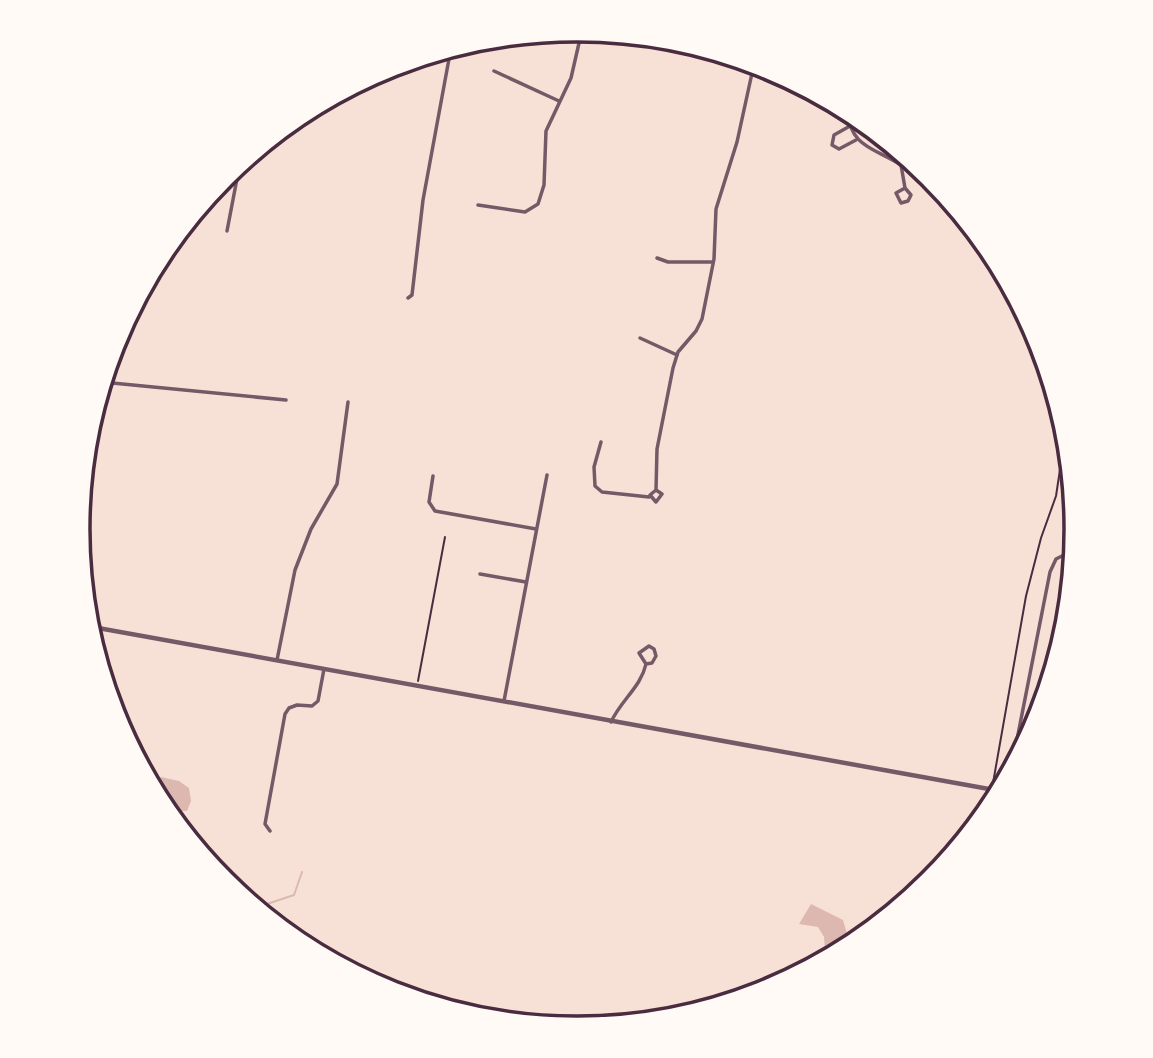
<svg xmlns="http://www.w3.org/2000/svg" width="1153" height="1058" viewBox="0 0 1153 1058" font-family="'PT Sans Narrow',sans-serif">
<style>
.water{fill:#dcb8b0}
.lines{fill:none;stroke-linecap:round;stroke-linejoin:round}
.stream{stroke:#dcb8b0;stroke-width:2}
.building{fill:#ccb4b1}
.path{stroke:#4a2c40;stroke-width:2}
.minor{stroke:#755966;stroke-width:3.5}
.tertiary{stroke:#755966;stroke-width:4.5}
.rim{fill:none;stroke:#4a2c40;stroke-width:3.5}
</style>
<rect width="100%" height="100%" fill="#f7e1d7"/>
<g class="water">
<path d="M161,777L179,781L189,788L191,801L187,811H180L174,803L169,804L166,813C157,801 148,789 161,777Z"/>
<polygon points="811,904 843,920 847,934 843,950 825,949 824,937 818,927 799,924"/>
</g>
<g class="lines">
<polyline class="stream" points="255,908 294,895 302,872"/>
</g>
<polygon class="building" points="1070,517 1075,518 1075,536 1066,535 1065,521 1069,522"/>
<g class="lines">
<g class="path">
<polyline points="418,681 445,537"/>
<polyline points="993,783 1026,596 1041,538 1056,496 1066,430"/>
<polyline points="988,811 991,795"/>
</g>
<g class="minor">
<polyline points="494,71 559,101"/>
<path d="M847,110C851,148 873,147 901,165L905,188L911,195L908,201L901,203L896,193L905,188"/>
<polyline points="850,126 834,135 832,145 839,149 856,140"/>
<polyline points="478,205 525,212 538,204 544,185 546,131 571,78 582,30"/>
<polyline points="227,231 240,163"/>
<polyline points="657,258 668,262 713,262"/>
<polyline points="408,298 412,295 423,200 451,48"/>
<polyline points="640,338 677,355"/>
<polyline points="102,382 286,400"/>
<polyline points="601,442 594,467 595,486 602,492 649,497"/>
<polyline points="1066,461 1069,462"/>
<polyline points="433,476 429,502 435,511 536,529"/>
<polyline points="656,490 662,494 656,502 650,495 656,490 657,449 673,368 678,352 696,331 702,319 714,259 716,209 737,142 754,64"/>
<polyline points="480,574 526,582"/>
<polyline points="277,660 295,570 311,529 337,484 348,402"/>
<polyline points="504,701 547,475"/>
<path d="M611,722C621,700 641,687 646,664L639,653L649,646L654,649L656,656L652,663L646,664"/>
<polyline points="1011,770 1050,572 1056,559 1074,550"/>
<polyline points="270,831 265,824 285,714 289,708 297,705 312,706 318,701 324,669"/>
</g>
<g class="tertiary">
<polyline points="624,34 725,55"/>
<polyline points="87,626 1000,791"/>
</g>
</g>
<path d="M0 0H1153V1058H0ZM90 529a487 487 0 1 1 974 0a487 487 0 1 1-974 0Z" fill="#fffaf5" fill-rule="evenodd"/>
<path class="rim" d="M90 529a487 487 0 1 1 974 0a487 487 0 1 1-974 0Z"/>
</svg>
